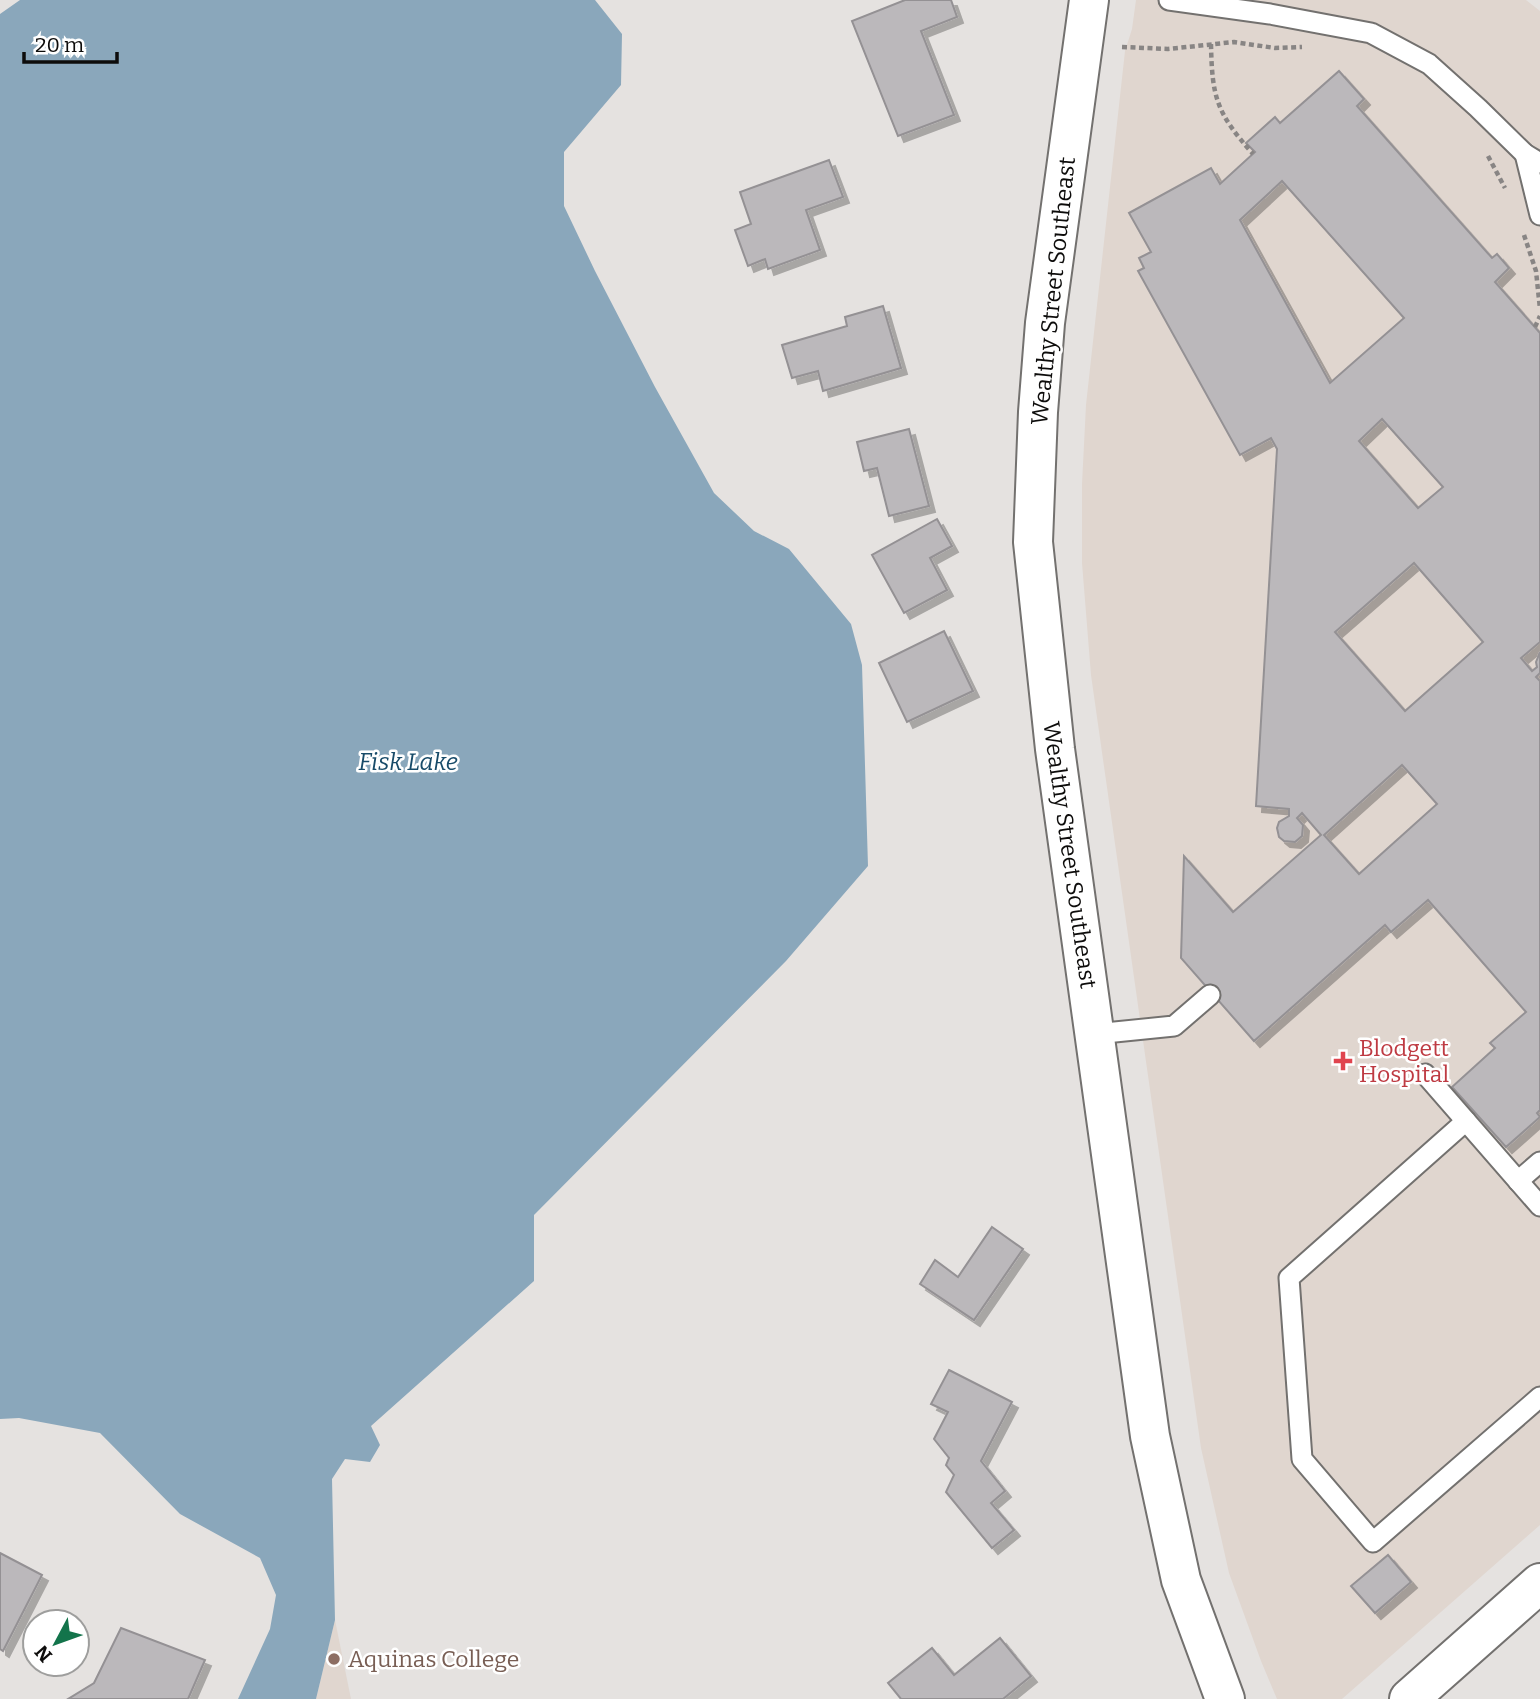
<svg xmlns="http://www.w3.org/2000/svg" width="1540" height="1699" viewBox="0 0 1540 1699" font-family="Bitter,serif">
<style>
.built{fill:#e0d6cf}
.water{fill:#8aa7bb}
.building{fill:#bbb8bb;stroke:#949194;stroke-width:2;fill-rule:evenodd;filter:url(#shadow)}
.lines{fill:none;stroke-linecap:round;stroke-linejoin:round}
.lane-casing{stroke:#73716f;stroke-width:23}
.secondary-casing{stroke:#73716f;stroke-width:42}
.path{stroke:#888584;stroke-width:4.5;stroke-dasharray:5 3.5;stroke-linecap:butt}
.lane{stroke:#fff;stroke-width:19}
.secondary{stroke:#fff;stroke-width:38}
.health-dot{fill:#e0444e;stroke:#fff;stroke-width:2.5}
.education-dot{fill:#8d6e63;stroke:#fff;stroke-width:2.5}
.labels{text-anchor:middle;stroke-width:5;stroke-linejoin:round;paint-order:stroke}
.street-label{font-size:23px;fill:#0d0c0b;stroke:#fff}
.health-label{font-size:23px;fill:#be3a42;stroke:#fff;text-anchor:start}
.education-label{font-size:23px;fill:#785e54;stroke:#fff;text-anchor:start}
.water-label{font-size:24px;font-style:italic;fill:#184b69;stroke:#fff}
</style>
<defs>
<filter id="shadow"><feDropShadow dx="6" dy="6" stdDeviation="0" flood-color="#0004"/></filter>
</defs>
<rect width="100%" height="100%" fill="#e5e2e0"/>
<g class="built">
<polygon points="1136,0 1526,0 1540,11 1540,1525 1342,1699 1277,1699 1261,1661 1229,1573 1201,1448 1091,675 1082,563 1082,484 1086,405 1125,51 1132,29"/>
<polygon points="335,1620 351,1699 316,1699"/>
</g>
<polygon class="water" points="20,0 595,0 622,34 621,85 564,152 564,206 595,271 655,387 714,493 754,531 789,549 851,624 862,665 868,866 786,961 534,1215 534,1281 371,1426 380,1445 370,1462 345,1459 332,1479 335,1620 316,1699 238,1699 270,1629 276,1595 260,1558 180,1514 100,1433 19,1418 0,1419 0,14"/>
<g class="building">
<polygon points="905,0 951,0 957,17 921,31 954,115 898,136 852,21"/>
<path d="M1339,71L1364,99L1357,106L1492,258L1497,254L1509,268L1495,282L1540,333V642L1521,658L1532,671L1537,667L1536,662L1540,652V673L1536,677L1540,681V1110L1537,1113L1540,1117L1506,1147L1452,1087L1495,1048L1490,1043L1526,1012L1428,900L1391,932L1385,925L1254,1041L1181,958L1184,856L1233,912L1321,835L1302,813L1297,818L1303,825L1302,836L1295,842L1284,841L1279,837L1277,828L1279,822L1289,816V809L1256,806L1277,449L1271,438L1240,455L1138,271L1144,268L1139,258L1151,252L1129,213L1211,168L1220,184L1255,152L1246,143L1275,117L1280,123ZM1282,181L1404,318L1330,383L1240,220ZM1382,419L1443,487L1418,508L1359,441ZM1414,563L1483,642L1405,711L1335,632ZM1402,765L1437,804L1359,874L1324,835Z"/>
<polygon points="829,160 843,197 806,210 820,250 768,269 765,259 748,266 735,230 751,224 740,192"/>
<polygon points="883,306 901,368 823,391 818,371 792,378 782,345 847,326 845,317"/>
<polygon points="909,429 929,506 889,516 877,468 864,471 857,442"/>
<polygon points="937,519 952,546 930,558 947,590 904,613 872,555"/>
<polygon points="944,631 973,691 907,722 879,663"/>
<polygon points="992,1227 1023,1249 974,1320 920,1284 935,1260 958,1277"/>
<polygon points="949,1370 1012,1402 981,1461 1005,1491 991,1503 1014,1530 992,1548 946,1492 954,1475 946,1465 949,1458 934,1439 948,1412 931,1404"/>
<polygon points="0,1553 42,1575 3,1651 0,1649"/>
<polygon points="1388,1555 1411,1582 1375,1613 1351,1586"/>
<polygon points="121,1628 205,1660 188,1699 68,1699 94,1683"/>
<polygon points="1000,1638 1031,1676 1003,1699 901,1699 888,1683 932,1648 954,1675"/>
</g>
<g class="lines">
<defs>
<g id="lane">
<polyline points="1169,0 1270,14 1371,33 1429,64 1478,108 1525,154 1540,163"/>
<polyline points="1525,154 1540,215"/>
<polyline points="1095,1034 1174,1026 1210,995"/>
<polyline points="1425,1074 1540,1206"/>
<polyline points="1466,1121 1289,1278 1302,1459 1373,1542 1540,1397"/>
<polyline points="1518,1181 1540,1162"/>
</g>
<g id="secondary">
<polyline points="1089,0 1045,323 1038,412 1033,542 1055,749 1150,1436 1181,1580 1225,1699"/>
<polyline points="1409,1699 1540,1583"/>
</g>
</defs>
<use href="#lane" class="lane-casing"/>
<use href="#secondary" class="secondary-casing"/>
<g class="path">
<path d="M1211,44C1212,99 1217,113 1253,154"/>
<polyline points="1122,47 1168,49 1234,42 1275,48 1302,47"/>
<polyline points="1488,156 1505,188"/>
<polyline points="1524,235 1536,271 1540,309"/>
<polyline points="1535,327 1540,316"/>
</g>
<use href="#lane" class="lane"/>
<use href="#secondary" class="secondary"/>
</g>
<path class="health-dot" d="M1339.5 1050.5h7v7h7v7h-7v7h-7v-7h-7v-7h7z"/>
<circle class="education-dot" cx="334" cy="1659" r="7"/>
<g class="labels">
<g class="street-label">
<text transform="translate(1053 291) rotate(-84)" y="8">Wealthy Street Southeast</text>
<text transform="translate(1070 855) rotate(82)" y="8">Wealthy Street Southeast</text>
</g>
<g class="health-label">
<text x="1359" y="1056">Blodgett<tspan x="1359" dy="26">Hospital</tspan></text>
</g>
<g class="education-label">
<text x="348" y="1667">Aquinas College</text>
</g>
<g class="water-label">
<text x="408" y="770">Fisk Lake</text>
</g>
</g>
<g transform="translate(56 1643) rotate(229)"><circle r="33" fill="#ffffff" stroke="#9e9e9d" stroke-width="2"/>
<path d="M0-5L12 26L0 18L-12 26Z" fill="#13744b"/>
<text y="-10" font-size="19" font-weight="bold" text-anchor="middle" fill="#0d0c0b">N</text>
</g>
<path d="M24 52v10h93v-10" fill="none" stroke="#0d0c0b" stroke-width="3.5"/>
<text x="35" y="52" font-size="21" fill="#0d0c0b" stroke="#ffffff" stroke-width="5" paint-order="stroke">20 m</text>
</svg>
